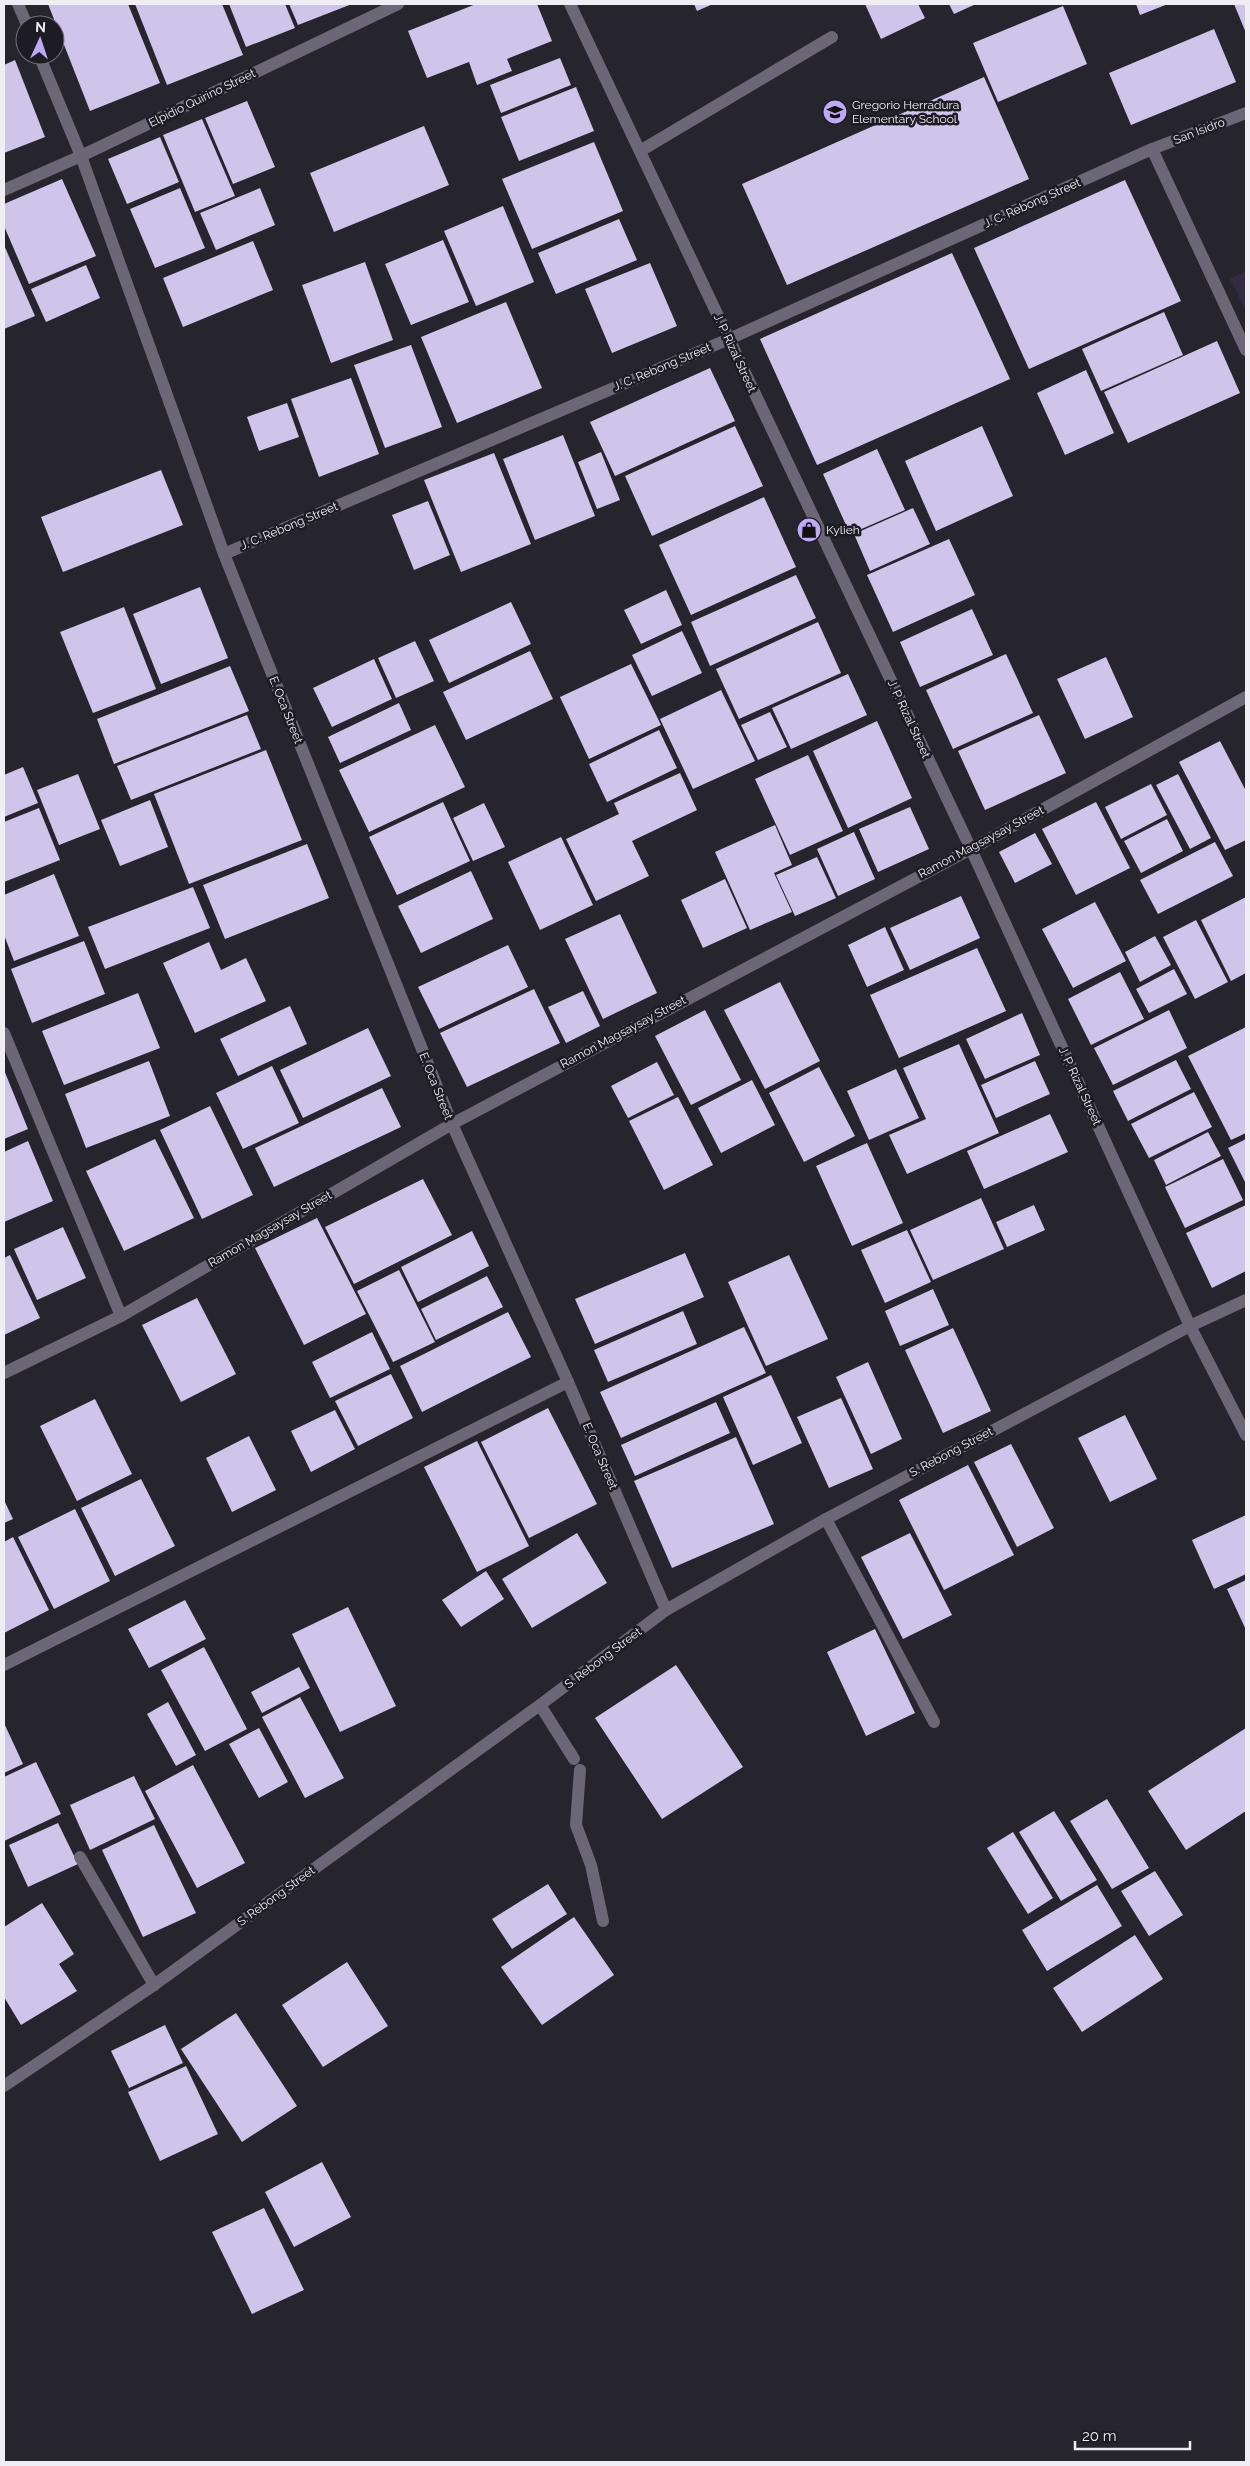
<svg xmlns="http://www.w3.org/2000/svg" width="1250" height="2466" viewBox="0 0 1250 2466" font-family="Raleway,sans-serif">
<style>
.green{fill:#322c42}
.building{fill:#cfc5eb}
.lines{fill:none;stroke-linecap:round;stroke-linejoin:round}
.service{stroke:#6b6776;stroke-width:12}
.minor{stroke:#6b6776;stroke-width:12}
.tertiary{stroke:#6b6776;stroke-width:12}
.labels{text-anchor:middle;stroke-width:5;stroke-linejoin:round;paint-order:stroke}
.street-label{font-size:12px;fill:#efeef4;stroke:#1d1b23}
.poi-label{font-size:12px;fill:#efeef4;stroke:#1d1b23;text-anchor:start}
</style>
<rect width="100%" height="100%" fill="#26242d"/>
<polygon class="green" points="1246,271 1246,311 1230,279"/>
<g class="building">
<polygon points="48,4 128,4 160,83 90,111"/>
<polygon points="135,4 222,4 243,55 167,85"/>
<polygon points="229,4 285,4 295,28 246,47"/>
<polygon points="289,4 352,4 298,25"/>
<polygon points="476,4 537,4 552,41 507,59 512,71 477,85 469,62 427,78 408,31"/>
<polygon points="694,4 713,4 697,11"/>
<polygon points="865,4 918,4 925,18 881,39"/>
<polygon points="949,4 976,4 954,14"/>
<polygon points="1136,4 1168,4 1140,15"/>
<polygon points="1234,4 1246,4 1246,33"/>
<polygon points="1063,6 1087,64 998,102 973,43"/>
<polygon points="1214,29 1236,82 1131,125 1109,73"/>
<polygon points="560,58 571,85 501,113 490,85"/>
<polygon points="15,60 45,137 4,153 4,65"/>
<polygon points="984,77 1029,179 787,285 742,184"/>
<polygon points="576,87 594,131 519,161 501,117"/>
<polygon points="247,101 275,167 233,184 205,118"/>
<polygon points="202,119 235,196 195,212 163,135"/>
<polygon points="424,126 449,185 334,232 310,173"/>
<polygon points="160,137 179,182 127,204 108,159"/>
<polygon points="594,142 623,211 532,249 502,179"/>
<polygon points="62,179 96,256 29,284 4,226 4,204"/>
<polygon points="1125,180 1181,301 1029,369 974,248"/>
<polygon points="180,188 205,248 155,268 130,209"/>
<polygon points="260,188 275,225 216,250 200,213"/>
<polygon points="503,206 534,282 476,306 444,231"/>
<polygon points="619,219 637,260 556,294 538,253"/>
<polygon points="443,240 469,302 411,325 385,264"/>
<polygon points="253,241 273,290 183,327 163,278"/>
<polygon points="4,245 35,316 4,329"/>
<polygon points="952,253 1010,379 817,465 760,339"/>
<polygon points="365,262 393,340 331,363 302,285"/>
<polygon points="650,263 677,326 612,353 585,289"/>
<polygon points="86,265 100,298 46,322 31,289"/>
<polygon points="506,302 542,388 457,423 421,337"/>
<polygon points="1164,312 1183,355 1101,391 1082,349"/>
<polygon points="1217,341 1240,393 1128,443 1104,392"/>
<polygon points="411,345 442,427 385,448 354,365"/>
<polygon points="710,368 735,421 615,476 590,422"/>
<polygon points="1086,370 1114,433 1065,455 1037,393"/>
<polygon points="351,378 379,454 319,477 291,399"/>
<polygon points="287,403 299,437 259,451 247,417"/>
<polygon points="735,426 763,486 652,536 625,476"/>
<polygon points="982,426 1013,496 936,531 905,461"/>
<polygon points="563,435 595,516 535,540 503,459"/>
<polygon points="877,449 905,510 850,534 823,474"/>
<polygon points="601,452 620,500 597,509 578,462"/>
<polygon points="494,453 531,544 461,572 424,480"/>
<polygon points="161,470 183,525 63,572 41,517"/>
<polygon points="764,497 796,567 691,615 659,545"/>
<polygon points="428,501 450,555 414,570 392,515"/>
<polygon points="913,508 930,544 870,571 854,534"/>
<polygon points="949,539 975,595 893,632 867,575"/>
<polygon points="796,575 816,618 710,666 691,622"/>
<polygon points="200,587 228,658 161,684 133,614"/>
<polygon points="666,590 682,625 641,644 624,610"/>
<polygon points="511,602 531,644 449,683 429,640"/>
<polygon points="124,607 156,689 93,713 60,632"/>
<polygon points="972,609 993,655 920,687 900,642"/>
<polygon points="818,622 841,673 739,719 716,669"/>
<polygon points="682,631 702,673 652,696 632,655"/>
<polygon points="415,641 434,681 396,698 378,658"/>
<polygon points="530,651 553,699 466,740 443,692"/>
<polygon points="1006,654 1033,713 953,749 926,690"/>
<polygon points="1106,657 1133,717 1085,739 1057,679"/>
<polygon points="374,659 392,699 332,727 313,688"/>
<polygon points="631,664 661,725 589,759 560,697"/>
<polygon points="230,666 249,711 114,764 97,719"/>
<polygon points="848,674 867,715 791,749 772,708"/>
<polygon points="721,690 755,761 693,789 660,719"/>
<polygon points="399,703 411,730 340,763 328,737"/>
<polygon points="770,712 787,747 758,760 741,725"/>
<polygon points="247,715 261,749 131,800 117,766"/>
<polygon points="1039,715 1066,773 985,810 958,751"/>
<polygon points="877,721 912,798 848,828 813,751"/>
<polygon points="435,725 465,787 369,832 339,770"/>
<polygon points="659,730 677,768 607,802 589,764"/>
<polygon points="1220,741 1246,791 1246,840 1225,850 1179,762"/>
<polygon points="266,750 302,840 189,884 154,794"/>
<polygon points="808,755 843,831 790,855 755,779"/>
<polygon points="23,767 38,803 4,817 4,775"/>
<polygon points="680,773 697,810 632,841 649,876 596,901 566,839 619,814 614,803"/>
<polygon points="78,774 100,829 59,845 37,790"/>
<polygon points="1178,774 1211,838 1190,849 1156,785"/>
<polygon points="1151,784 1167,815 1121,839 1105,807"/>
<polygon points="150,800 168,847 120,866 101,820"/>
<polygon points="443,802 470,861 397,895 369,837"/>
<polygon points="1096,802 1130,868 1076,895 1042,829"/>
<polygon points="484,803 505,847 473,861 453,818"/>
<polygon points="910,807 929,849 878,872 859,829"/>
<polygon points="39,808 60,860 4,882 4,822"/>
<polygon points="1167,819 1183,851 1141,873 1124,841"/>
<polygon points="775,825 792,865 774,873 792,912 750,930 715,852"/>
<polygon points="854,832 875,879 838,896 817,849"/>
<polygon points="1035,833 1052,864 1015,883 999,852"/>
<polygon points="561,837 593,905 540,930 508,862"/>
<polygon points="1215,842 1233,876 1158,914 1140,880"/>
<polygon points="307,844 329,898 225,939 203,885"/>
<polygon points="817,857 836,898 795,916 776,875"/>
<polygon points="471,871 493,919 421,953 398,906"/>
<polygon points="54,874 79,936 14,961 4,935 4,895"/>
<polygon points="725,879 747,928 703,948 681,900"/>
<polygon points="193,887 210,928 105,969 88,927"/>
<polygon points="961,896 980,938 910,970 890,928"/>
<polygon points="1246,897 1246,973 1231,981 1201,920"/>
<polygon points="1095,902 1126,961 1073,988 1042,929"/>
<polygon points="620,914 657,993 603,1019 565,939"/>
<polygon points="1196,920 1228,982 1195,999 1163,937"/>
<polygon points="885,927 904,970 867,987 848,945"/>
<polygon points="1155,936 1171,965 1140,982 1125,952"/>
<polygon points="84,941 105,994 32,1023 11,969"/>
<polygon points="209,942 221,970 246,958 266,1001 195,1033 163,963"/>
<polygon points="508,945 528,987 439,1029 418,987"/>
<polygon points="977,948 1006,1011 899,1058 870,995"/>
<polygon points="1174,969 1187,994 1149,1013 1136,989"/>
<polygon points="1120,972 1144,1019 1091,1045 1068,999"/>
<polygon points="780,982 820,1061 765,1089 724,1010"/>
<polygon points="534,989 560,1043 467,1087 440,1033"/>
<polygon points="583,991 600,1026 566,1043 548,1007"/>
<polygon points="138,993 160,1048 64,1085 42,1031"/>
<polygon points="290,1006 307,1044 238,1076 220,1039"/>
<polygon points="705,1010 741,1080 691,1105 655,1036"/>
<polygon points="1169,1010 1187,1048 1113,1085 1094,1048"/>
<polygon points="1022,1013 1040,1055 985,1079 966,1039"/>
<polygon points="1246,1027 1246,1133 1231,1140 1188,1056"/>
<polygon points="368,1028 391,1076 303,1118 280,1070"/>
<polygon points="959,1044 999,1133 907,1174 889,1135 926,1119 903,1068"/>
<polygon points="1176,1060 1191,1089 1128,1121 1113,1091"/>
<polygon points="149,1061 170,1116 86,1148 65,1094"/>
<polygon points="1035,1061 1050,1094 996,1118 981,1085"/>
<polygon points="657,1062 674,1095 628,1118 611,1086"/>
<polygon points="272,1066 299,1123 243,1149 216,1093"/>
<polygon points="819,1067 855,1136 804,1162 769,1093"/>
<polygon points="896,1069 919,1118 869,1140 847,1091"/>
<polygon points="4,1070 28,1129 4,1139"/>
<polygon points="752,1080 775,1125 721,1153 698,1108"/>
<polygon points="382,1088 401,1127 274,1187 255,1148"/>
<polygon points="1194,1092 1212,1127 1149,1158 1131,1124"/>
<polygon points="678,1097 713,1165 664,1190 629,1121"/>
<polygon points="210,1106 253,1195 202,1219 160,1130"/>
<polygon points="1050,1114 1068,1152 984,1189 967,1151"/>
<polygon points="1208,1132 1221,1156 1166,1185 1154,1160"/>
<polygon points="155,1139 194,1218 124,1251 86,1171"/>
<polygon points="1246,1139 1246,1184 1228,1148"/>
<polygon points="28,1141 53,1201 4,1222 4,1152"/>
<polygon points="867,1143 903,1223 852,1246 816,1166"/>
<polygon points="1223,1159 1243,1200 1185,1228 1165,1187"/>
<polygon points="423,1179 452,1235 354,1284 325,1227"/>
<polygon points="981,1198 1004,1249 933,1280 910,1230"/>
<polygon points="1034,1205 1045,1230 1007,1247 996,1222"/>
<polygon points="1246,1205 1246,1271 1212,1288 1186,1233"/>
<polygon points="317,1218 366,1314 304,1345 255,1248"/>
<polygon points="63,1227 86,1278 37,1300 14,1249"/>
<polygon points="907,1230 931,1282 885,1303 861,1250"/>
<polygon points="472,1231 489,1266 418,1302 401,1267"/>
<polygon points="685,1253 704,1297 595,1344 575,1299"/>
<polygon points="10,1255 40,1318 4,1335 4,1258"/>
<polygon points="789,1255 828,1339 766,1366 728,1282"/>
<polygon points="399,1270 435,1342 393,1362 357,1291"/>
<polygon points="487,1276 503,1307 436,1340 421,1309"/>
<polygon points="933,1289 949,1325 900,1346 885,1311"/>
<polygon points="197,1298 236,1374 181,1402 142,1325"/>
<polygon points="683,1311 697,1344 608,1382 594,1350"/>
<polygon points="508,1312 531,1357 422,1412 400,1366"/>
<polygon points="744,1327 766,1373 621,1438 600,1392"/>
<polygon points="953,1328 991,1411 943,1433 905,1350"/>
<polygon points="372,1332 390,1369 330,1398 312,1362"/>
<polygon points="868,1362 902,1439 871,1454 836,1377"/>
<polygon points="391,1374 413,1418 358,1446 335,1401"/>
<polygon points="771,1375 802,1443 753,1465 723,1397"/>
<polygon points="841,1398 873,1469 829,1488 797,1417"/>
<polygon points="95,1399 132,1474 77,1501 40,1426"/>
<polygon points="716,1402 730,1433 635,1476 621,1445"/>
<polygon points="548,1408 597,1504 529,1538 481,1442"/>
<polygon points="335,1410 355,1449 311,1472 291,1431"/>
<polygon points="1125,1415 1157,1479 1110,1502 1078,1438"/>
<polygon points="249,1436 276,1490 232,1512 206,1458"/>
<polygon points="736,1437 774,1524 672,1568 634,1481"/>
<polygon points="477,1441 529,1546 477,1572 424,1467"/>
<polygon points="1011,1444 1054,1528 1017,1547 974,1462"/>
<polygon points="968,1465 1014,1555 944,1590 899,1500"/>
<polygon points="141,1479 175,1546 115,1576 81,1508"/>
<polygon points="4,1500 13,1519 4,1523"/>
<polygon points="75,1509 110,1581 54,1609 18,1537"/>
<polygon points="1246,1515 1246,1574 1214,1589 1192,1540"/>
<polygon points="577,1533 607,1583 532,1628 502,1579"/>
<polygon points="910,1533 952,1615 903,1639 861,1557"/>
<polygon points="13,1537 49,1610 4,1633 4,1542"/>
<polygon points="486,1571 504,1599 461,1627 442,1600"/>
<polygon points="1246,1580 1246,1630 1227,1589"/>
<polygon points="185,1600 206,1639 149,1668 128,1629"/>
<polygon points="348,1607 396,1706 340,1732 292,1634"/>
<polygon points="875,1629 915,1713 866,1736 827,1652"/>
<polygon points="204,1647 247,1729 205,1751 161,1670"/>
<polygon points="676,1665 743,1767 662,1819 595,1718"/>
<polygon points="299,1667 310,1688 262,1713 251,1692"/>
<polygon points="300,1697 344,1778 305,1798 262,1717"/>
<polygon points="168,1702 196,1755 176,1766 147,1714"/>
<polygon points="4,1723 23,1764 4,1773"/>
<polygon points="259,1728 288,1782 259,1798 229,1744"/>
<polygon points="1246,1728 1246,1811 1186,1850 1148,1791"/>
<polygon points="36,1762 61,1814 4,1841 4,1777"/>
<polygon points="193,1765 245,1863 197,1888 145,1791"/>
<polygon points="134,1776 155,1819 90,1850 70,1805"/>
<polygon points="1107,1799 1149,1868 1112,1889 1070,1821"/>
<polygon points="1054,1811 1097,1880 1061,1901 1019,1832"/>
<polygon points="58,1823 78,1864 28,1887 9,1845"/>
<polygon points="154,1825 196,1913 143,1937 102,1850"/>
<polygon points="1013,1832 1053,1898 1028,1914 987,1848"/>
<polygon points="1155,1871 1183,1915 1149,1936 1121,1891"/>
<polygon points="548,1884 567,1914 512,1949 492,1919"/>
<polygon points="1097,1885 1122,1926 1047,1971 1022,1930"/>
<polygon points="42,1903 74,1954 59,1964 77,1991 21,2025 4,1997 4,1927"/>
<polygon points="574,1917 614,1975 542,2025 501,1967"/>
<polygon points="1135,1935 1163,1979 1082,2032 1053,1988"/>
<polygon points="347,1962 388,2026 323,2067 282,2005"/>
<polygon points="236,2013 297,2106 242,2142 181,2049"/>
<polygon points="165,2025 183,2063 129,2088 111,2051"/>
<polygon points="186,2066 218,2134 160,2161 128,2092"/>
<polygon points="322,2162 351,2217 294,2247 265,2192"/>
<polygon points="264,2208 304,2290 252,2314 212,2232"/>
</g>
<g class="lines">
<g class="service">
<polyline points="640,151 832,37"/>
<polyline points="826,1519 934,1722"/>
<polyline points="540,1705 574,1759"/>
<polyline points="580,1770 576,1825 591,1865 603,1921"/>
<polyline points="80,1857 154,1985"/>
</g>
<g class="minor">
<polyline points="18,4 27,25"/>
<polyline points="39,55 81,156 224,554 452,1124 568,1382 666,1610"/>
<polyline points="1152,149 1246,350"/>
<polyline points="4,190 81,156 398,4"/>
<polyline points="224,554 729,339 1152,149 1246,113"/>
<polyline points="4,1033 121,1316"/>
<polyline points="4,1373 121,1316 452,1124 971,849 1246,697"/>
<polyline points="4,1665 568,1382"/>
<polyline points="4,2086 154,1985 540,1705 666,1610 826,1519 1190,1326 1246,1300"/>
</g>
<polyline class="tertiary" points="570,4 971,849 1190,1326 1246,1435"/>
</g>
<defs>
<symbol id="school-disc" viewBox="-11 -11 22 22"><circle r="9.5" fill="#bea9f4" stroke="#1d1b23"/><path d="M0-5L7-2L0 1L-7-2ZM-4 1L0 2.5L4 1V4Q0 6-4 4Z" fill="#111"/></symbol>
<symbol id="shop-disc" viewBox="-11 -11 22 22"><circle r="9.5" fill="#bea9f4" stroke="#1d1b23"/><path d="M-5-2.5h2.3a2.7 3.5 0 0 1 5.4 0H5L5.5 6h-11ZM-1.5-2.5h3a1.5 2.3 0 0 0-3 0Z" fill="#111"/></symbol>
</defs>
<g fill-rule="evenodd">
<use href="#school-disc" x="821" y="98" width="28" height="28"/>
<use href="#shop-disc" x="795" y="516" width="28" height="28"/>
</g>
<g class="labels">
<g class="street-label">
<text transform="translate(202 98) rotate(-26)" y="4">Elpidio Quirino Street</text>
<text transform="translate(1199 131) rotate(-21)" y="4">San Isidro</text>
<text transform="translate(1032 203) rotate(-24)" y="4">J. C. Rebong Street</text>
<text transform="translate(735 353) rotate(65)" y="4">J. P. Rizal Street</text>
<text transform="translate(662 367) rotate(-23)" y="4">J. C. Rebong Street</text>
<text transform="translate(289 526) rotate(-23)" y="4">J. C. Rebong Street</text>
<text transform="translate(286 710) rotate(68)" y="4">E. Oca Street</text>
<text transform="translate(909 719) rotate(65)" y="4">J. P. Rizal Street</text>
<text transform="translate(981 842) rotate(-28)" y="4">Ramon Magsaysay Street</text>
<text transform="translate(623 1032) rotate(-28)" y="4">Ramon Magsaysay Street</text>
<text transform="translate(436 1086) rotate(68)" y="4">E. Oca Street</text>
<text transform="translate(1080 1086) rotate(65)" y="4">J. P. Rizal Street</text>
<text transform="translate(270 1229) rotate(-30)" y="4">Ramon Magsaysay Street</text>
<text transform="translate(951 1452) rotate(-28)" y="4">S. Rebong Street</text>
<text transform="translate(600 1456) rotate(67)" y="4">E. Oca Street</text>
<text transform="translate(603 1658) rotate(-37)" y="4">S. Rebong Street</text>
<text transform="translate(276 1896) rotate(-36)" y="4">S. Rebong Street</text>
</g>
<g class="poi-label">
<text x="852" y="109">Gregorio Herradura<tspan x="852" dy="14">Elementary School</tspan></text>
<text x="826" y="534">Kylieh</text>
</g>
</g>
<rect width="1250" height="2466" fill="none" stroke="#efeef4" stroke-width="10"/>
<g transform="translate(40 40) rotate(3)"><circle r="24" fill="#1d1b23" stroke="#716f77"/>
<path d="M0-4L9 19L0 12L-9 19Z" fill="#bea9f4"/>
<text y="-8" font-size="14" font-weight="bold" text-anchor="middle" fill="#efeef4">N</text>
</g>
<path d="M1075 2441v8h115v-8" fill="none" stroke="#efeef4" stroke-width="2.5"/>
<text x="1082" y="2441" font-size="15" fill="#efeef4" stroke="#1d1b23" stroke-width="4" paint-order="stroke">20 m</text>
</svg>
